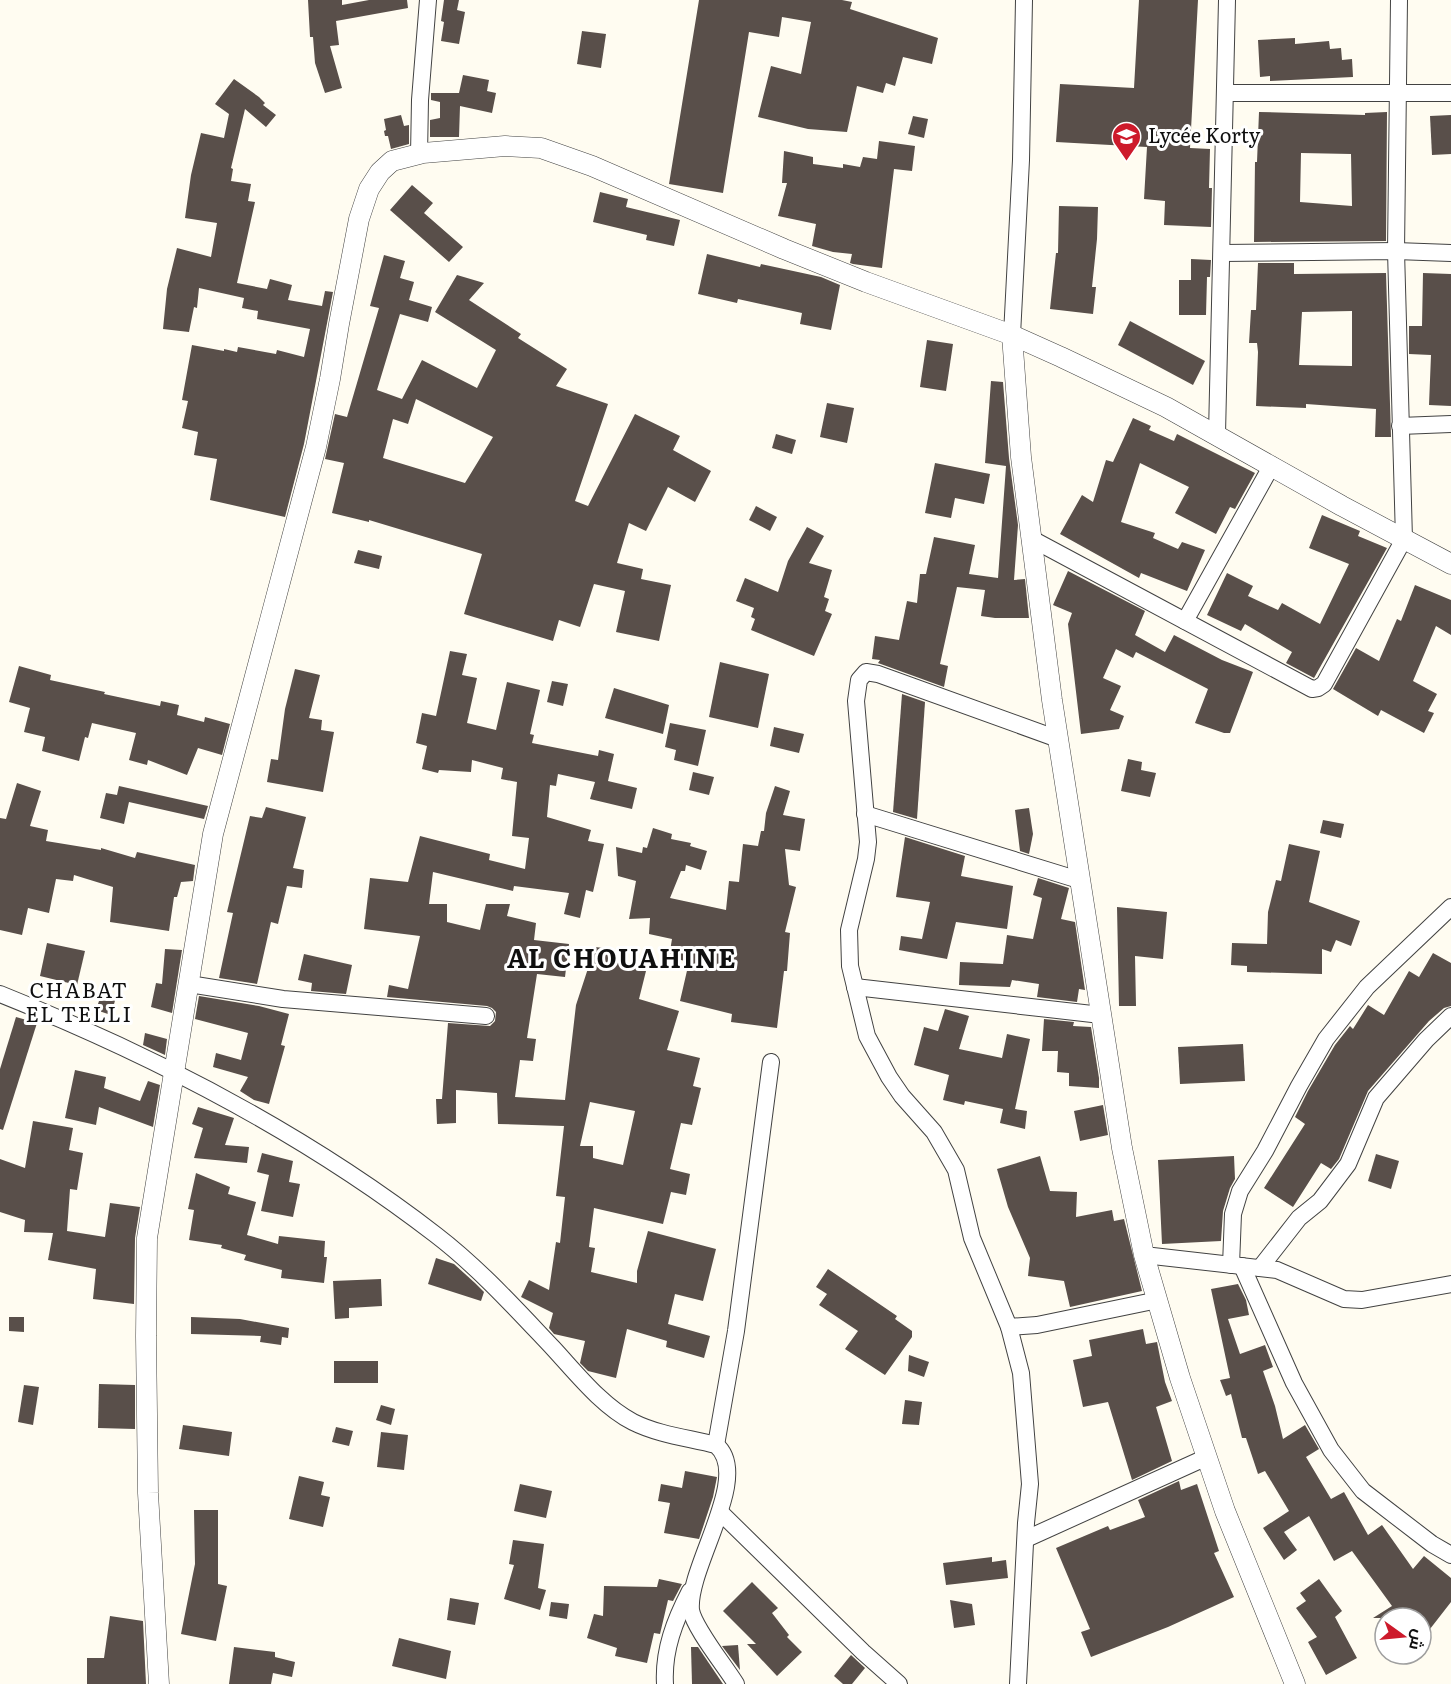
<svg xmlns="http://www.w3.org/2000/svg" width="1451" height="1684" viewBox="0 0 1451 1684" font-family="Literata,Cairo,serif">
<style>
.building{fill:#594f4a;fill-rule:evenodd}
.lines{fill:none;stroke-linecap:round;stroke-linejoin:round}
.minor-casing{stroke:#424242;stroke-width:18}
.tertiary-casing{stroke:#424242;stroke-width:21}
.minor{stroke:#fff;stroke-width:16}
.tertiary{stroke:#fff;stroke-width:20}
.labels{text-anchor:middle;stroke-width:6;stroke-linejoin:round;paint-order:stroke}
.poi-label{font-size:20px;fill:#0f0f0f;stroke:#fff;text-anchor:start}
.neighbourhood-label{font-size:21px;letter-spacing:1.5px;fill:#0f0f0f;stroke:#fff}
.district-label{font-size:26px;font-weight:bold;letter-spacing:1.5px;fill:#0f0f0f;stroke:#fff}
</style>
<rect width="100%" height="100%" fill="#fffcf1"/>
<g class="building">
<polygon points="308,0 342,0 342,5 369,0 407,0 408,8 336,21 339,45 330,46 342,88 325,93 315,63 313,37 310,37"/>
<polygon points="444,0 459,0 457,10 465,12 459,44 441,41 444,22 441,21"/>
<polygon points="699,0 842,0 852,2 850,9 938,38 932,64 903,57 895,86 886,83 883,93 857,86 847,132 808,129 758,117 771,66 801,74 811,22 782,17 779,37 749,32 723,193 669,184"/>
<polygon points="1139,0 1198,0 1190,148 1210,149 1209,188 1212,188 1211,227 1164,225 1165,201 1144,199 1147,147 1056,142 1060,84 1134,88"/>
<polygon points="582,31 606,34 601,68 577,64"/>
<polygon points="1295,38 1295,44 1329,41 1330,49 1341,48 1342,60 1352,59 1353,77 1270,81 1270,76 1260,77 1258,40"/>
<polygon points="463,75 489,80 487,91 496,93 492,113 460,106 459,137 430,137 430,120 440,118 440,102 431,100 431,93 459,93"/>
<polygon points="234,79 259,97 265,103 263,105 276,115 266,127 245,109 231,168 233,169 231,181 251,184 248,201 255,202 237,283 267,289 270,279 292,285 288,300 322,306 325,291 333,292 304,444 285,517 210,500 217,459 194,455 198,432 182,428 188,401 182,400 192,345 224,351 224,349 237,352 238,347 276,354 277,350 304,357 310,329 257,319 258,311 242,308 244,298 199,288 197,308 194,307 189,332 163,329 167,289 177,248 211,257 217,223 185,218 191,175 201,133 224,138 229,114 215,104"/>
<path d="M1259,112L1365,115V113L1387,112L1386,241L1254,242L1255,162H1257ZM1301,153L1351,154L1352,206L1300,202Z"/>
<polygon points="401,115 404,126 409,125 409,144 391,149 388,136 385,136 384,131 386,130 384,119"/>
<polygon points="1451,115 1451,154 1432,155 1430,116"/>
<polygon points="913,116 928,119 924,138 908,134"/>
<polygon points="879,141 915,146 912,171 894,169 882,268 853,264 850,263 852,254 833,252 812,246 816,224 778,216 787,183 782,183 784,151 813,157 813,164 843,168 843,164 860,167 863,157 877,159"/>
<polygon points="412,185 433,203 424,213 463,247 449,262 390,210"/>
<polygon points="600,192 628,199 626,207 680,220 674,246 646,240 647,235 593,222"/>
<polygon points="1059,206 1098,207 1097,239 1092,287 1096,287 1093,314 1050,309 1056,253 1058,253"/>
<polygon points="707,254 760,267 761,264 821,277 840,285 831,330 800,324 802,313 738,299 737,303 698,294"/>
<path d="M384,255L405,261L400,278L414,282L409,300L432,307L428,322L400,314L377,390L402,399L422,360L477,388L496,350L435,312L457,275L484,283L469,300L521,334L518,338L567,369L556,386L608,404L575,501L588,506L635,414L680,436L673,450L711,471L695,502L668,487L646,531L629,523L617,563L643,569L641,579L671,585L659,641L616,632L625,591L594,584L580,627L559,620L553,641L464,614L482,554L369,520V522L332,513L344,463L325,459L335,414L347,417L379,308L370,306ZM416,399L493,437L465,483L383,458L393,419L408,424Z"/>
<polygon points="1191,259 1211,260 1210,277 1207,277 1206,315 1179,315 1179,280 1191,280"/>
<path d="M1258,263H1294V274L1386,273L1391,437H1375L1376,409L1306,404V408L1256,406L1258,352L1257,343H1249L1251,310H1256ZM1352,311V366L1299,365L1302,312Z"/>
<polygon points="1423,273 1451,274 1451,406 1429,405 1431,355 1409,354 1409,326 1422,326"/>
<polygon points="1130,321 1205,361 1193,385 1118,345"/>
<polygon points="927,340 953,344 946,391 920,387"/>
<polygon points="991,381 1003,382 1009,458 1018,525 1014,580 1025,579 1029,618 995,618 981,616 985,590 957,587 940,664 948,666 944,687 878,663 880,660 872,659 875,636 899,640 907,601 917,603 920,574 926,574 934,537 975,545 969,574 998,578 1006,466 985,463"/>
<polygon points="827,403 854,408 847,443 820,437"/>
<polygon points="1133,418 1151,426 1149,430 1174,441 1177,434 1255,473 1235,509 1230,507 1216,534 1175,513 1189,487 1140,463 1121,522 1155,533 1153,538 1178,549 1182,542 1205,550 1187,591 1141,573 1139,578 1060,534 1082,495 1093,502 1106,460 1113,462"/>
<polygon points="776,434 796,440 792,454 772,448"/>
<polygon points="935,463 990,474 984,504 955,498 951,518 925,513"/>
<polygon points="756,506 777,517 770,531 749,520"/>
<polygon points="1322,515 1360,531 1358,536 1387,548 1314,678 1286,663 1292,652 1245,624 1241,631 1207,615 1227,573 1253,586 1248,596 1278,610 1282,603 1320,624 1349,564 1309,548"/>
<polygon points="807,527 824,536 809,563 832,570 824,597 829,599 825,611 832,614 814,656 751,630 755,619 751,617 754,608 736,601 745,578 778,592 788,561"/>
<polygon points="358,550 382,556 379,569 354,563"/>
<polygon points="1068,571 1145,611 1135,635 1165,652 1174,635 1222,660 1253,672 1230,733 1224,733 1195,723 1208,689 1136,652 1133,658 1116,649 1103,678 1121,686 1110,710 1124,716 1119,729 1081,734 1068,624 1072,613 1053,605"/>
<polygon points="1415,585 1451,600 1451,635 1436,626 1413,681 1437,694 1428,711 1434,713 1424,733 1381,710 1378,716 1333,689 1356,648 1379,661 1397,619 1401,621"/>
<path d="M450,651L467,654L462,675L477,678L467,723L496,730L507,682L540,690L530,734L534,735L532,743L598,756L599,750L614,754L608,781L637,788L632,809L590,799L595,782L558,774L556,786L550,785L547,817L591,830L588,841L604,844L593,892L586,890L580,918L564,914L569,893L514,886L513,891L433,872L429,904H447V922L480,930L486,904H510L507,916L536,923L534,940L569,944L565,977L537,974L527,1038L536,1039L533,1061L520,1060L515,1097L565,1100L576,1005L595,947L612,949L609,959L646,971L639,999L679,1011L667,1050L700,1058L693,1086L701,1088L692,1125L681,1123L670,1169L690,1174L686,1195L671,1192L663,1224L594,1208L589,1247L595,1248L591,1272L637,1283V1271L648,1231L716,1249L703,1301L675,1294L668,1324L710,1336L704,1358L666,1347L667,1341L627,1329L616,1378L588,1371L580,1363L585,1341L554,1334L549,1328L553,1313L521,1297L529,1280L549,1290L556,1242L560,1243L565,1197L556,1196L564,1126L498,1124L497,1093L456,1090V1123L437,1124L436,1099H442L448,1023L490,1026L495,1021L496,1012L492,1008L487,1006L387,997L389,985L408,989L420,936L364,929L370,878L408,882L420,836L490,854L489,860L525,869L529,838L512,836L517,782L501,779L503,768L472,760L471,772L439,770L438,773L422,769L427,746L416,743L422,713L436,716ZM590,1102L635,1111L623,1165L593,1158V1146H580Z"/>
<polygon points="720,662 769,674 758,728 709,717"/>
<polygon points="19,666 51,675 50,680 105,692 104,694 160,706 161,701 179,705 177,715 204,722 205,717 230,724 222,755 198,748 187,775 148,760 147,765 129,760 136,733 92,723 88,738 85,737 79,761 42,751 45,737 24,732 30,708 9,702"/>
<polygon points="295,669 320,675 309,718 322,720 321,730 334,732 323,792 267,782 271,759 278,760 285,709"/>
<polygon points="552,681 568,684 563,706 547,702"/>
<polygon points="614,688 669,705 663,734 605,718"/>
<polygon points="902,694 925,702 917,819 893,812"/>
<polygon points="670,723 706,730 698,766 674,760 676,750 665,747"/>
<polygon points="774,727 804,734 799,753 770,746"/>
<polygon points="1128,759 1142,762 1141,770 1156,773 1150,797 1121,791"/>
<polygon points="693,772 714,777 709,795 689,790"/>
<polygon points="17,783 41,791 30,826 48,830 46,841 101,850 101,848 135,858 137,852 195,865 193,881 181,882 177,897 174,897 169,931 110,922 113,887 74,875 73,881 56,879 49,913 28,908 22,935 0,930 0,818 6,819"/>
<polygon points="119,786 208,806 204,819 129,802 124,824 100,818 106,793 117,795"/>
<polygon points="775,786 790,791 783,815 805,819 800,851 785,849 789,885 796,887 785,932 790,933 787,971 784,971 777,1028 731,1022 732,1014 680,1001 689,962 669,957 672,939 649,934 650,918 629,919 636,881 618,876 616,847 642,853 643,847 647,848 653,828 672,834 671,839 691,843 690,846 707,851 701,870 686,865 685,871 681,871 670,898 726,910 729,881 739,882 743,844 758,846 761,831 764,831 766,813"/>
<polygon points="266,807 306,817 293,868 304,870 302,888 287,886 278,924 271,922 257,984 219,978 233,913 227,912 250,816 262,818"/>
<polygon points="1029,808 1033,834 1029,854 1020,851 1015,810"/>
<polygon points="1323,820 1344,824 1341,838 1320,833"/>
<polygon points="905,837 965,856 961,876 1013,886 1007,929 956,922 947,959 899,950 901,936 922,939 930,902 896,897"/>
<polygon points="1289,844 1320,851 1309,902 1360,921 1351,946 1336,940 1331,952 1322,949 1322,974 1247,972 1247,966 1231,965 1232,943 1267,944 1268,912 1276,880 1281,881"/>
<polygon points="1038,878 1069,888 1061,919 1075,922 1085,990 1079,989 1077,1002 1037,997 1039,984 1012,980 1010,987 959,985 960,962 1003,964 1007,935 1033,939 1042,898 1033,895"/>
<polygon points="1117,907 1167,912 1163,959 1135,956 1136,1006 1119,1006"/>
<polygon points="47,943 85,951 77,985 40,976"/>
<polygon points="165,949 182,950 172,1013 151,1007 156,983 162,984"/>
<polygon points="1433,953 1451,963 1451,1006 1444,1008 1429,1021 1368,1091 1339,1159 1331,1169 1321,1163 1293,1207 1264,1188 1305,1124 1295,1117 1308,1091 1335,1045 1350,1026 1353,1029 1368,1005 1384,1015 1409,971 1419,977"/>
<polygon points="304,954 352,965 346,994 311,991 312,983 298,980"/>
<polygon points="102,992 116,997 111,1015 96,1010"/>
<polygon points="199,996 259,1006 289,1014 281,1045 285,1046 269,1104 254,1100 240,1091 248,1077 213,1067 216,1053 241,1060 248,1033 195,1019"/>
<polygon points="945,1009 969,1016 959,1049 1002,1058 1007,1034 1030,1039 1015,1109 1027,1111 1025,1129 1000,1123 1003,1109 965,1101 964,1105 943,1100 949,1075 914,1065 924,1027 938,1031"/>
<polygon points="16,1017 37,1023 3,1130 0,1129 0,1069"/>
<polygon points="1044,1019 1074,1022 1073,1026 1091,1027 1099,1078 1099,1088 1069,1086 1069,1073 1057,1072 1058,1051 1042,1051"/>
<polygon points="145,1033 167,1039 165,1055 143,1045"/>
<polygon points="1243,1044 1245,1081 1180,1084 1178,1047"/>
<polygon points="75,1070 106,1077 104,1088 140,1101 148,1081 160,1085 153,1127 99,1107 96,1125 65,1118"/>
<polygon points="1103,1105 1108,1135 1080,1141 1074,1111"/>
<polygon points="198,1107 234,1118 225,1145 249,1147 247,1163 194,1158 203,1128 192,1124"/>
<polygon points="33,1121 73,1128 69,1150 83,1153 77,1190 70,1189 67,1231 105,1237 110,1203 140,1207 135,1238 134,1304 93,1299 96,1269 48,1260 53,1233 24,1232 25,1220 0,1212 0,1159 25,1168"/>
<polygon points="262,1153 293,1161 289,1182 300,1184 293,1217 261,1211 269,1175 257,1172"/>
<polygon points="1376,1154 1399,1161 1391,1189 1368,1181"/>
<polygon points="1040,1156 1050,1191 1077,1192 1076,1217 1112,1210 1114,1221 1124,1219 1142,1291 1070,1307 1064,1281 1028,1276 1030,1258 1008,1207 997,1169"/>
<polygon points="1234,1156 1235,1179 1230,1188 1223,1211 1221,1241 1162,1244 1158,1160"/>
<polygon points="196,1173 230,1187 228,1194 256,1202 247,1235 278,1244 279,1236 325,1241 324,1257 327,1257 324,1283 281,1278 282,1270 244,1260 246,1255 221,1248 222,1245 189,1240 194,1210 188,1209"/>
<polygon points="436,1258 454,1264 475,1283 484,1292 481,1301 428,1284"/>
<polygon points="828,1269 897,1316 895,1319 912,1331 912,1337 885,1375 845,1349 858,1331 819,1305 827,1294 816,1287"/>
<polygon points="381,1279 382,1306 349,1308 349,1318 335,1319 333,1281"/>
<polygon points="1238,1284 1246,1300 1249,1315 1228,1319 1240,1354 1265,1345 1273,1367 1263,1371 1275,1406 1283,1439 1305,1425 1319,1449 1306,1457 1331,1499 1344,1492 1368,1535 1382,1525 1413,1569 1424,1556 1451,1578 1451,1602 1430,1629 1424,1618 1373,1618 1392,1606 1352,1551 1334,1561 1309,1516 1284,1532 1297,1550 1284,1560 1263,1528 1289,1511 1265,1471 1258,1474 1246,1438 1242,1438 1231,1394 1226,1396 1220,1380 1230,1378 1211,1289"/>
<polygon points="9,1317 24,1317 24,1332 9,1331"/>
<polygon points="191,1317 240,1319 289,1328 288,1338 282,1337 281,1345 260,1342 261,1336 191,1334"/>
<polygon points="1143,1329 1146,1344 1157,1342 1165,1382 1172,1401 1156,1407 1172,1461 1132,1480 1108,1402 1083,1407 1073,1360 1092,1356 1089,1340"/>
<polygon points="909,1355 929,1362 924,1377 908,1371"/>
<rect x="334" y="1361" width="44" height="22"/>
<polygon points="99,1384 135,1385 135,1429 98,1428"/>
<polygon points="24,1385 39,1387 33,1425 18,1422"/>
<polygon points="905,1400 922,1402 919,1425 902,1424"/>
<polygon points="381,1405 395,1409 391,1425 376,1420"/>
<polygon points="183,1425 232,1432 229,1456 179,1449"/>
<polygon points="336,1427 353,1431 349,1446 332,1442"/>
<polygon points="381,1432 408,1435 404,1470 377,1467"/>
<polygon points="685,1471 717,1477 713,1497 699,1539 664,1533 670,1503 658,1501 661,1484 682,1488"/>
<polygon points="299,1476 324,1482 321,1495 330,1497 323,1527 289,1519"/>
<polygon points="1179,1481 1181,1490 1197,1484 1219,1551 1214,1553 1234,1597 1168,1627 1091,1657 1081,1632 1090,1629 1056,1548 1108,1526 1110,1530 1145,1517 1138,1500"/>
<polygon points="520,1484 552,1491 546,1518 514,1511"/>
<polygon points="194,1510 218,1510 218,1584 227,1586 216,1641 181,1634 195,1564"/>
<polygon points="513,1540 544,1544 538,1588 546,1590 540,1610 504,1599 514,1565 509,1564"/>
<polygon points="992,1557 992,1562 1006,1560 1008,1578 946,1585 943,1563"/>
<polygon points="659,1579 682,1584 673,1601 668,1600 660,1634 654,1633 647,1663 615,1656 617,1648 587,1638 594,1614 603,1616 604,1586 657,1587"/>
<polygon points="1319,1579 1342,1611 1335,1617 1357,1658 1326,1675 1308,1642 1317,1637 1296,1608 1306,1601 1300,1593"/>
<polygon points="752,1582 778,1608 772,1613 789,1635 787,1637 802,1652 777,1676 747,1644 756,1644 723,1611"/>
<polygon points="450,1598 479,1603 475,1625 447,1620"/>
<polygon points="950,1600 972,1604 975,1625 954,1628"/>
<polygon points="551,1602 569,1604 567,1619 549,1616"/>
<polygon points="110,1616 143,1621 146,1684 87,1684 87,1658 104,1658"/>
<polygon points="399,1638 451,1651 446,1679 392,1666"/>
<polygon points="738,1645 740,1670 722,1646"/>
<polygon points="234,1647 275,1652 275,1657 295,1662 292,1677 273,1673 271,1684 229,1684"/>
<polygon points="691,1647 698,1647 723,1684 692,1684"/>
<polygon points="851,1655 865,1668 852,1684 843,1684 834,1676"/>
</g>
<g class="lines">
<defs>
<g id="minor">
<polyline points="1225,93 1451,93"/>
<polyline points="419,155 420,100 428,0"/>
<polyline points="1222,253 1396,251 1451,253"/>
<polyline points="1012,335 1021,160 1024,0"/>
<polyline points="1400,426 1451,424"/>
<polyline points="1217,434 1227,0"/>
<polyline points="1030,538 1312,689 1318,688 1324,684 1404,539 1396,251 1399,0"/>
<polyline points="1185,621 1272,465"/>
<polyline points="865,814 1079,880"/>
<polyline points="189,984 283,999 486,1016"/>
<polyline points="855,987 1101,1015"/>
<path d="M0,994C155,1056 304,1133 436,1235C479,1268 516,1309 553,1348C577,1374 602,1406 633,1422C659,1435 689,1438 716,1445C753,1476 687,1567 691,1610C694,1628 725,1666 736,1684"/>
<polyline points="1144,1255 1277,1270 1344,1299 1362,1300 1451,1284"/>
<polyline points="1231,1265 1233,1214 1240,1191 1265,1151 1299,1086 1326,1039 1367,987 1451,907"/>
<polyline points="1242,1266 1294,1383 1331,1450 1363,1491 1432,1544 1451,1555"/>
<polyline points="1260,1268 1299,1218 1320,1201 1348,1164 1376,1098 1426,1040 1451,1016"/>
<polyline points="1009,1327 1037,1325 1158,1300"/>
<polyline points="716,1445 736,1331 771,1062"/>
<polyline points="721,1513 863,1652 899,1684"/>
<polyline points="1026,1539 1207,1457"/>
<path d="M665,1684C663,1650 675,1620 690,1591"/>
<polyline points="1018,1684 1026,1523 1030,1484 1021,1373 1009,1327 972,1238 956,1170 934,1132 902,1096 889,1077 867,1036 850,966 849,930 866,859 868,842 856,701 859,680 866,672 878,674 1058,739"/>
</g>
<g id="tertiary">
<polyline points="1012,335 1021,457 1052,700 1122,1148 1144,1255 1180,1378 1225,1511 1295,1684"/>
<polyline points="159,1684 148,1493 146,1336 147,1238 213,834 316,447 330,379 339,324 359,219 369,189 380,172 392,161 423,153 505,146 541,148 592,166 784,249 866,282 1012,335 1061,357 1166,407 1342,506 1451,564"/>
</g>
</defs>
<use href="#minor" class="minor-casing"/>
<use href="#tertiary" class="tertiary-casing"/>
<use href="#minor" class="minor"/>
<use href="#tertiary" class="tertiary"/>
</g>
<defs>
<symbol id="school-pin" viewBox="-11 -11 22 30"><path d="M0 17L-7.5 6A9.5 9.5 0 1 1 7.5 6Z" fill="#cd1a2b" stroke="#fff"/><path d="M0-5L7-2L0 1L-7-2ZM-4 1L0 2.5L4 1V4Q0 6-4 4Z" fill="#fff"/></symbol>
</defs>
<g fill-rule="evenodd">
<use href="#school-pin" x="1110" y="120" width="33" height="45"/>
</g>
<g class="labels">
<g class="poi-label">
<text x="1148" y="143">Lycée Korty</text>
</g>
<g class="neighbourhood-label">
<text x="79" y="998">CHABAT<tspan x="79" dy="24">EL TELLI</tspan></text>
</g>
<g class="district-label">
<text x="622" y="968">AL CHOUAHINE</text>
</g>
</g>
<g transform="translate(1403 1636) rotate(105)"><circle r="28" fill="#ffffff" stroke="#9f9f9f" stroke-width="1.5"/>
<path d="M0-4.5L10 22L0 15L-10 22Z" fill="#cd1a2b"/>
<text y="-9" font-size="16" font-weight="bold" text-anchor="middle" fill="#0f0f0f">ش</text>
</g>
</svg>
